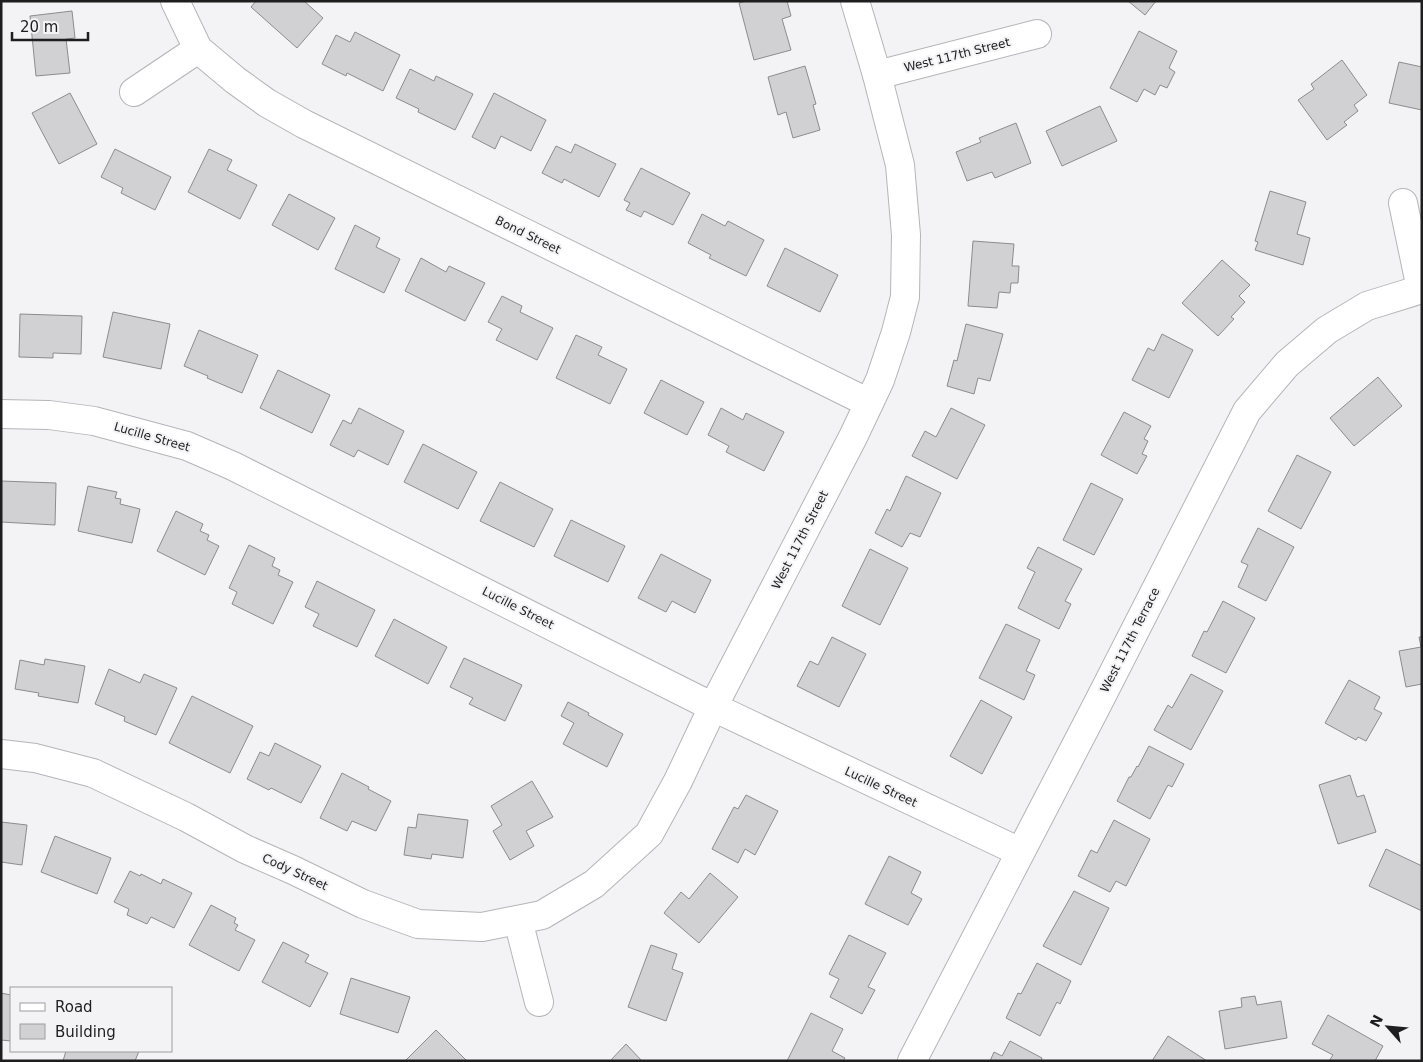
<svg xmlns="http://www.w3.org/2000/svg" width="1423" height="1062" viewBox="0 0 1423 1062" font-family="'DejaVu Sans',sans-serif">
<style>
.building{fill:#d1d1d4;stroke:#8c8b8f}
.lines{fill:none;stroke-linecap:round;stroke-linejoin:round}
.street-casing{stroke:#b6b4b8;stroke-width:30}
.street{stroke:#fff;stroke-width:28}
.labels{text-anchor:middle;stroke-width:4;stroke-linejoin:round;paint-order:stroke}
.street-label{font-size:12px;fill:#1f1e1f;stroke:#f3f2f5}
</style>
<rect width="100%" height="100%" fill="#f3f2f5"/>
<g class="building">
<polygon points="256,1 304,1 323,18 297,48 251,7"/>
<polygon points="746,1 787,1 791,16 782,19 791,50 754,60 739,3"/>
<polygon points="1128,1 1156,1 1145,15"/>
<polygon points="72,11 75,38 66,39 70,73 36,76 30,16"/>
<polygon points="1139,31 1177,51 1169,68 1175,72 1167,88 1160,85 1155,95 1144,89 1137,102 1110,88"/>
<polygon points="355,32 400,55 383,91 347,73 346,76 322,64 336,35 350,42"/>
<polygon points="1342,60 1367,95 1354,105 1358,111 1344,122 1347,125 1327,140 1298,100 1314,89 1311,84"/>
<polygon points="1399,62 1422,67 1422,110 1389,103"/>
<polygon points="805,66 816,104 813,105 820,130 793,138 786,112 778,115 768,77"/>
<polygon points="410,69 434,81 436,76 473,94 455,130 418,112 419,109 396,98"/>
<polygon points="70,93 97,144 59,164 32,113"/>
<polygon points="494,93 546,120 531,151 501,136 495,149 472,137"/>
<polygon points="1100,106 1117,141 1062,166 1046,131"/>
<polygon points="1016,123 1031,163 995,178 992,172 967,181 956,152 981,142 979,138"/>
<polygon points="575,144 616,164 599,197 564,179 562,183 542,173 556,146 571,153"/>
<polygon points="115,149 171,177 155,210 121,193 123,188 101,177"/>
<polygon points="209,149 232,160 227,170 257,185 240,219 188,192"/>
<polygon points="641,168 690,193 673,225 644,211 641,217 626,210 630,203 624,200"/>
<polygon points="1270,191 1306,202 1297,234 1310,238 1303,265 1255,250 1258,242 1255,241"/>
<polygon points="289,194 335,218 318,250 272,225"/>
<polygon points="702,214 725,226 728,221 764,240 746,276 709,258 711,255 688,243"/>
<polygon points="355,225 380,238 376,247 400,259 384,293 335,269"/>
<polygon points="973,241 1014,244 1012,266 1019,266 1018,283 1011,283 1010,293 999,292 997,308 968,306"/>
<polygon points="785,248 838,275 820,312 767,286"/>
<polygon points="421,258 446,272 449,266 485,283 465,321 405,291"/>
<polygon points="1222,260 1250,285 1239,296 1245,302 1231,317 1234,319 1218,336 1182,303"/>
<polygon points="502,296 522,306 520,312 553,328 537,360 496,340 502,329 488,322"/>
<polygon points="113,312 170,324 161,369 103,357"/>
<polygon points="20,314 82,316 81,354 53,353 53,358 19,357"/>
<polygon points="966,324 1003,334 990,381 978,378 974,394 947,386 954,360 957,361"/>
<polygon points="199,330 258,355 242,393 207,378 208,376 184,366"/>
<polygon points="1162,334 1193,350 1169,398 1132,380 1148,348 1154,351"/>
<polygon points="576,335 602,347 598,355 627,369 610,404 556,378"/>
<polygon points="278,370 330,395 312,433 260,408"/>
<polygon points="1378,377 1402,406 1354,446 1330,418"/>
<polygon points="661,380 704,402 687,435 644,413"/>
<polygon points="359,408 404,431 388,465 358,450 354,457 330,445 343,420 351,424"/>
<polygon points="721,408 743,420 746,413 784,432 764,471 726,452 729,446 708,435"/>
<polygon points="951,408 985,425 957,479 912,456 925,431 936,437"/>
<polygon points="1124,412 1151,426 1144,439 1148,441 1142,454 1147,456 1137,474 1101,455"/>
<polygon points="423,444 477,472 458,509 404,482"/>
<polygon points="1297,455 1331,472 1301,529 1268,511"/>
<polygon points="906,476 941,493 920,537 910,533 902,547 875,533 887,509 890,511"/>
<polygon points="1,481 56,483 55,525 1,522"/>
<polygon points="500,482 553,509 534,547 480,521"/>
<polygon points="1091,483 1123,499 1094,555 1063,540"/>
<polygon points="88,486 117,492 115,498 121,499 120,504 140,509 132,543 78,531"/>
<polygon points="176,511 203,524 200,531 209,535 207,540 219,546 205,575 157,551"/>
<polygon points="571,520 625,546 608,582 554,556"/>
<polygon points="1258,528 1294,547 1266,601 1238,587 1248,565 1241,562"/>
<polygon points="249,545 275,558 272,566 280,570 278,575 293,582 273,624 232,604 237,592 229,588"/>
<polygon points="1038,547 1082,569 1065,601 1071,604 1059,629 1018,608 1035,572 1027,568"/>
<polygon points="870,549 908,568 880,625 842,606"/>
<polygon points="661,554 711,580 695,613 672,601 666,612 638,598"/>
<polygon points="317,581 375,610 357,647 313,626 319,614 305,607"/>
<polygon points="1223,601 1255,618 1226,673 1192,656 1204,631 1207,632"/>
<polygon points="394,619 447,647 428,684 375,656"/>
<polygon points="1006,624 1040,640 1026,671 1035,675 1024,700 979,678"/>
<polygon points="832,637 866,654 839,707 797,686 810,661 818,665"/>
<polygon points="1419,637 1422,637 1422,684 1406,687 1399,651 1421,647"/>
<polygon points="464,658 522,685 505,721 469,704 473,698 450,687"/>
<polygon points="45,659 85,666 78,703 38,696 39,693 15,689 20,660 44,665"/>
<polygon points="109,669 140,683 144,674 177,688 156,735 124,721 125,717 95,704"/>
<polygon points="1191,674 1223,691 1191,750 1154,730 1168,705 1172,708"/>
<polygon points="1349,680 1380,697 1374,709 1382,713 1366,741 1358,737 1356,740 1325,723"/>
<polygon points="192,696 253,726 230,773 169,743"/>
<polygon points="981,700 1012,717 982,774 950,756"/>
<polygon points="568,702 589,713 588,715 623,734 607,767 563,744 574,723 561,716"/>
<polygon points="275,743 321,766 301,803 271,788 269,790 247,779 260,752 269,756"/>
<polygon points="1149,746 1184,764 1172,787 1168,785 1150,819 1117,801 1129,777 1131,777 1137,766 1138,767"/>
<polygon points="342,773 369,787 368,789 391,801 376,831 352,821 347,831 320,818"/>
<polygon points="1350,775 1357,797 1364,795 1376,832 1338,844 1319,785"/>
<polygon points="532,781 553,817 526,831 534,846 510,860 493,831 502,825 491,806"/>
<polygon points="746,795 778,811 755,855 745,849 738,863 712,849 734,807 738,809"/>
<polygon points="418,814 468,820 463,858 432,854 431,859 404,855 408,827 416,828"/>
<polygon points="1114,820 1150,839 1126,886 1116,881 1110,892 1078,876 1091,850 1097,853"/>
<polygon points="1,822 27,825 22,865 1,862"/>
<polygon points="55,836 111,858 97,894 41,872"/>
<polygon points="1386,849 1422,866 1422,911 1369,886"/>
<polygon points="889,856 921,872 911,893 922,899 908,925 865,904"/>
<polygon points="130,871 140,876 141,874 161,884 163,879 192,893 174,928 151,917 147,924 127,915 129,909 114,902"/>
<polygon points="710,873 738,897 699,943 664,913 681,892 689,899"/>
<polygon points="1074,891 1109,908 1081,965 1043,946"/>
<polygon points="211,905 236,918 234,923 238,925 235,930 255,940 239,971 189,945"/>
<polygon points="849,935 886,953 868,987 875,990 862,1014 830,997 839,979 829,974"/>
<polygon points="283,942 309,955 305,962 328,973 310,1007 262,982"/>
<polygon points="651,945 677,954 672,969 683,973 666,1021 628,1007"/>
<polygon points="1037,963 1071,981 1060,1004 1057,1002 1040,1036 1006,1018 1018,993 1021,994"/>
<polygon points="351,978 410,997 398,1033 340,1014"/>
<polygon points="1,993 11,995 11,1041 1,1040"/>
<polygon points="1255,996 1257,1005 1281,1001 1287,1038 1225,1049 1219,1011 1242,1007 1241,998"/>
<polygon points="811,1013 843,1029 832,1051 845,1058 843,1061 787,1061"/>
<polygon points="1328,1015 1383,1046 1375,1061 1329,1061 1333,1055 1312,1044"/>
<polygon points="436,1030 467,1061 408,1061 406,1060"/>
<polygon points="1168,1036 1207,1061 1152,1061"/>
<polygon points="1010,1041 1042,1058 1041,1061 990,1061 994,1052 1002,1056"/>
<polygon points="626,1044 642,1061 610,1061"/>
<polygon points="66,1051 139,1051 135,1061 63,1061"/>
</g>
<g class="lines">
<defs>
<g id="street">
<polyline points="175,1 198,49 235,80 267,103 304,124 869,403"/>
<polyline points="877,75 1037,34"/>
<polyline points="134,92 198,49"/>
<polyline points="1403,203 1421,289"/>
<polyline points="1,414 49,415 94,421 187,446 233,466 713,707 1020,852"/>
<polyline points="1,754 35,758 93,773 186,817 245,849 293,870 363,904 418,924 482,927 542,915 594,884 649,834 678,781 713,707 853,437 880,380 896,332 905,297 906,235 900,165 877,75 855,1"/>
<polyline points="518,920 539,1002"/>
<polyline points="912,1061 1097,705 1247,411 1287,364 1327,330 1367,306 1422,289"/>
</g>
</defs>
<use href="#street" class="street-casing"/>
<use href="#street" class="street"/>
</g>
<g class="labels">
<g class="street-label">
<text transform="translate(957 55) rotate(-14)" y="4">West 117th Street</text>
<text transform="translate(528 235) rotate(26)" y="4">Bond Street</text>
<text transform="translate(152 437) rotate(16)" y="4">Lucille Street</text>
<text transform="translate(800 540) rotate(-63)" y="4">West 117th Street</text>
<text transform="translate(518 608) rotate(27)" y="4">Lucille Street</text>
<text transform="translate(1130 640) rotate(-63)" y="4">West 117th Terrace</text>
<text transform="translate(881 787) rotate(25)" y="4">Lucille Street</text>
<text transform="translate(295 872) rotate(25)" y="4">Cody Street</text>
</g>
</g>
<rect width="1423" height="1062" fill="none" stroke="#1f1e1f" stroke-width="5"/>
<rect x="10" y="987" width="162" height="65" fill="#f3f2f5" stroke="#9e9d9f"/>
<rect x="20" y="1003" width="25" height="8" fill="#ffffff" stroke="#9e9d9f"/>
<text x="55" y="1012" font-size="15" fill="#1f1e1f">Road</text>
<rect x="20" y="1024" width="25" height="15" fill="#d1d1d4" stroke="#9e9d9f"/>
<text x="55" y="1037" font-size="15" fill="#1f1e1f">Building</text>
<g transform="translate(1388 1027) rotate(297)" stroke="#f3f2f5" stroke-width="4" paint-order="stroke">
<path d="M0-4L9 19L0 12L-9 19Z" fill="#1f1e1f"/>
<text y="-8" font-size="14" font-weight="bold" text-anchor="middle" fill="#1f1e1f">N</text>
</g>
<path d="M12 32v8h76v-8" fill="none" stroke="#1f1e1f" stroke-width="2.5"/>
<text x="20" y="32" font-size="15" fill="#1f1e1f" stroke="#f3f2f5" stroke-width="4" paint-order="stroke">20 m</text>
</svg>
